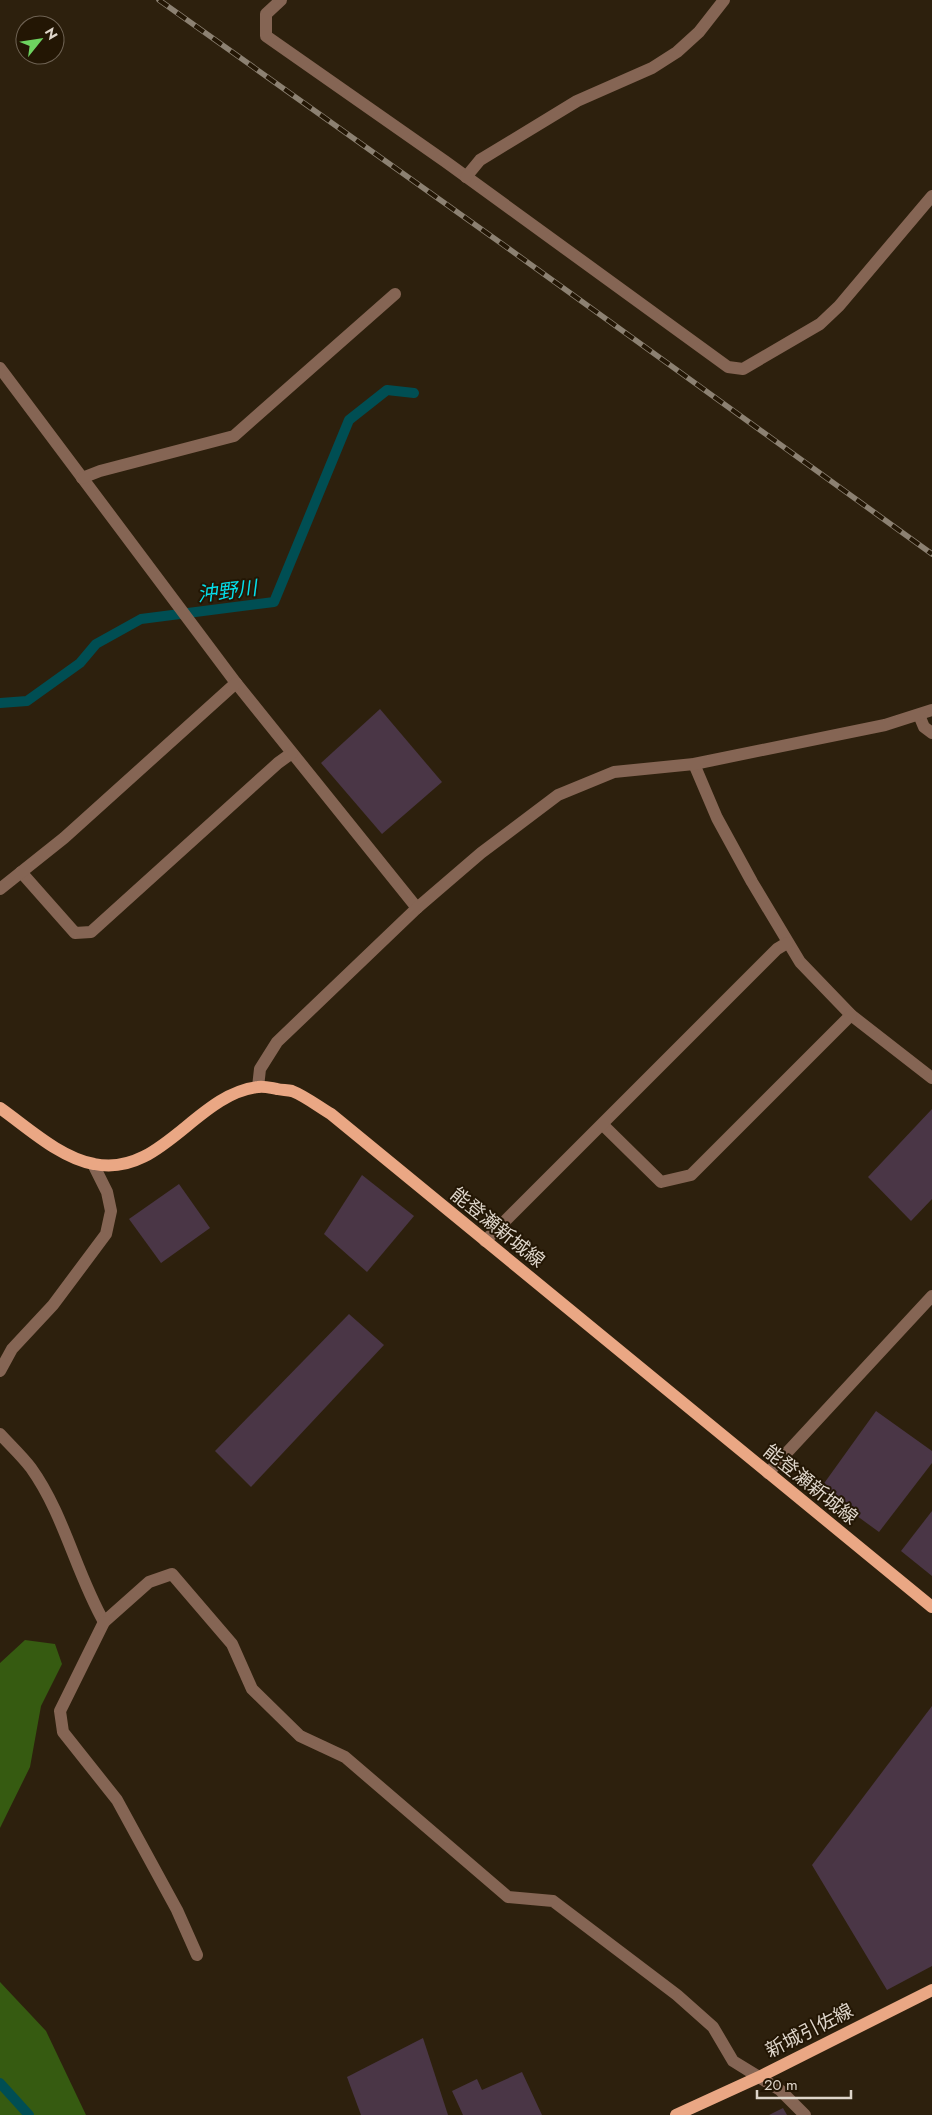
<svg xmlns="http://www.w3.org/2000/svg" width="932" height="2115" viewBox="0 0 932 2115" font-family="Jost,'Noto Sans JP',sans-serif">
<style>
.forest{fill:#365b11}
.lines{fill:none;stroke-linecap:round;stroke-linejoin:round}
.stream{stroke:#004e53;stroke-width:10}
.building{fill:#4a3646}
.minor{stroke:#856554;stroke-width:12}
.major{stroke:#eaa784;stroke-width:12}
.rail-casing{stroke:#8c8172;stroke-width:5.5}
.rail{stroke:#231604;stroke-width:4;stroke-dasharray:11;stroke-linecap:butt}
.labels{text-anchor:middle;stroke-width:4;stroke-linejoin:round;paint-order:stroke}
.street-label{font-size:19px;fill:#ded5ca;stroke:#231604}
.water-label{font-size:20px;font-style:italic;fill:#05deea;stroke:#231604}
</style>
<rect width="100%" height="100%" fill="#2d200d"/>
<g class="forest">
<polygon points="25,1640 55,1644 62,1664 41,1706 30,1767 0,1828 0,1663"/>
<polygon points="0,1982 46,2031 86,2115 0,2115"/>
</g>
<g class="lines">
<g class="stream">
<polyline points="0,703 27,701 80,663 96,644 141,619 274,602 349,420 387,390 414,393"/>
<polyline points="0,2083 29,2115"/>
</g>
</g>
<g class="building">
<polygon points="380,709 442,782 382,834 321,763"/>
<polygon points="932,1109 932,1199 911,1221 868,1177"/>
<polygon points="362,1175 414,1216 367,1272 324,1234"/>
<polygon points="179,1184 210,1228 161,1263 129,1219"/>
<polygon points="349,1314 384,1345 251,1487 215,1451"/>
<polygon points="876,1411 932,1451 932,1463 879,1532 820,1489"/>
<polygon points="932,1511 932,1576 901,1551"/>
<polygon points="932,1706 932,1966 887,1990 812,1865"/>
<polygon points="423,2038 448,2115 361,2115 347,2077"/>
<polygon points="522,2072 542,2115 463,2115 452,2091 477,2079 482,2090"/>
<polygon points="783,2108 787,2115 769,2115"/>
</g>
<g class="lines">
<g class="minor">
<polyline points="281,0 266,14 266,36 446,162 728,367 743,369 820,324 839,306 932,196"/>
<polyline points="466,177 480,160 577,101 652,68 677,52 699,32 724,0"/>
<polyline points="0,368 236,683 417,908"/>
<polyline points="82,478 100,471 234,436 395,294"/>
<polyline points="919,715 924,727 932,733"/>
<polyline points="694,764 717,818 752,882 800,962 851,1015 932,1078"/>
<polyline points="21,872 75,933 91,932 278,763 292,753"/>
<polyline points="0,889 64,838 236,683"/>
<polyline points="258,1087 260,1069 277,1042 417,908 481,853 558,795 614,772 694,764 885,725 932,710"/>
<polyline points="603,1125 661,1182 691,1175 851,1015"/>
<polyline points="485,1241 777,949 787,943"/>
<polyline points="0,1371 12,1349 53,1305 106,1234 111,1211 107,1192 93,1164"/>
<path d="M0,1434C10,1445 22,1456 31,1468C64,1514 76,1573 104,1622L149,1582L172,1574L232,1644L252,1689L300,1736L345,1757L508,1897L553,1901L677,1995L713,2027L733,2061L780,2090L805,2115"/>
<polyline points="768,1473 932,1296"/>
<polyline points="104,1622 60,1711 63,1732 117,1800 177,1910 197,1955"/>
</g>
<g class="major">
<path d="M0,1108C27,1127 60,1158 94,1164C161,1178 196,1094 258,1087C264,1086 271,1088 277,1089C281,1090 287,1090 292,1091C305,1096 319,1107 331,1114L932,1607"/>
<polyline points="676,2115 759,2077 932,1990"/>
</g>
<defs>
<polyline id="rail" points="159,0 505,246 932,554"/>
</defs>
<use href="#rail" class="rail-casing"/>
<use href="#rail" class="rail"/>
</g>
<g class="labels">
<g class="street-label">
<text transform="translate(498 1227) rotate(39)" y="7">能登瀬新城線</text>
<text transform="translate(811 1484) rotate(39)" y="7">能登瀬新城線</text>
<text transform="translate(809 2030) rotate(-27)" y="7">新城引佐線</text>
</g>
<g class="water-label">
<text transform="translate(227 591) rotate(-7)" y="7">沖野川</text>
</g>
</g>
<g transform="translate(40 40) rotate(60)"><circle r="24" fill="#231604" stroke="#6e6253"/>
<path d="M0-4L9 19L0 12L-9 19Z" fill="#6ed360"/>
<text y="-8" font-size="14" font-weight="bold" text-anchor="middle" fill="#ded5ca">N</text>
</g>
<path d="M757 2090v8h94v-8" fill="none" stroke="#ded5ca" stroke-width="2.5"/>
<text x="764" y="2090" font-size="15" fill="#ded5ca" stroke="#231604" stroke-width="4" paint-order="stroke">20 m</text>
</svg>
